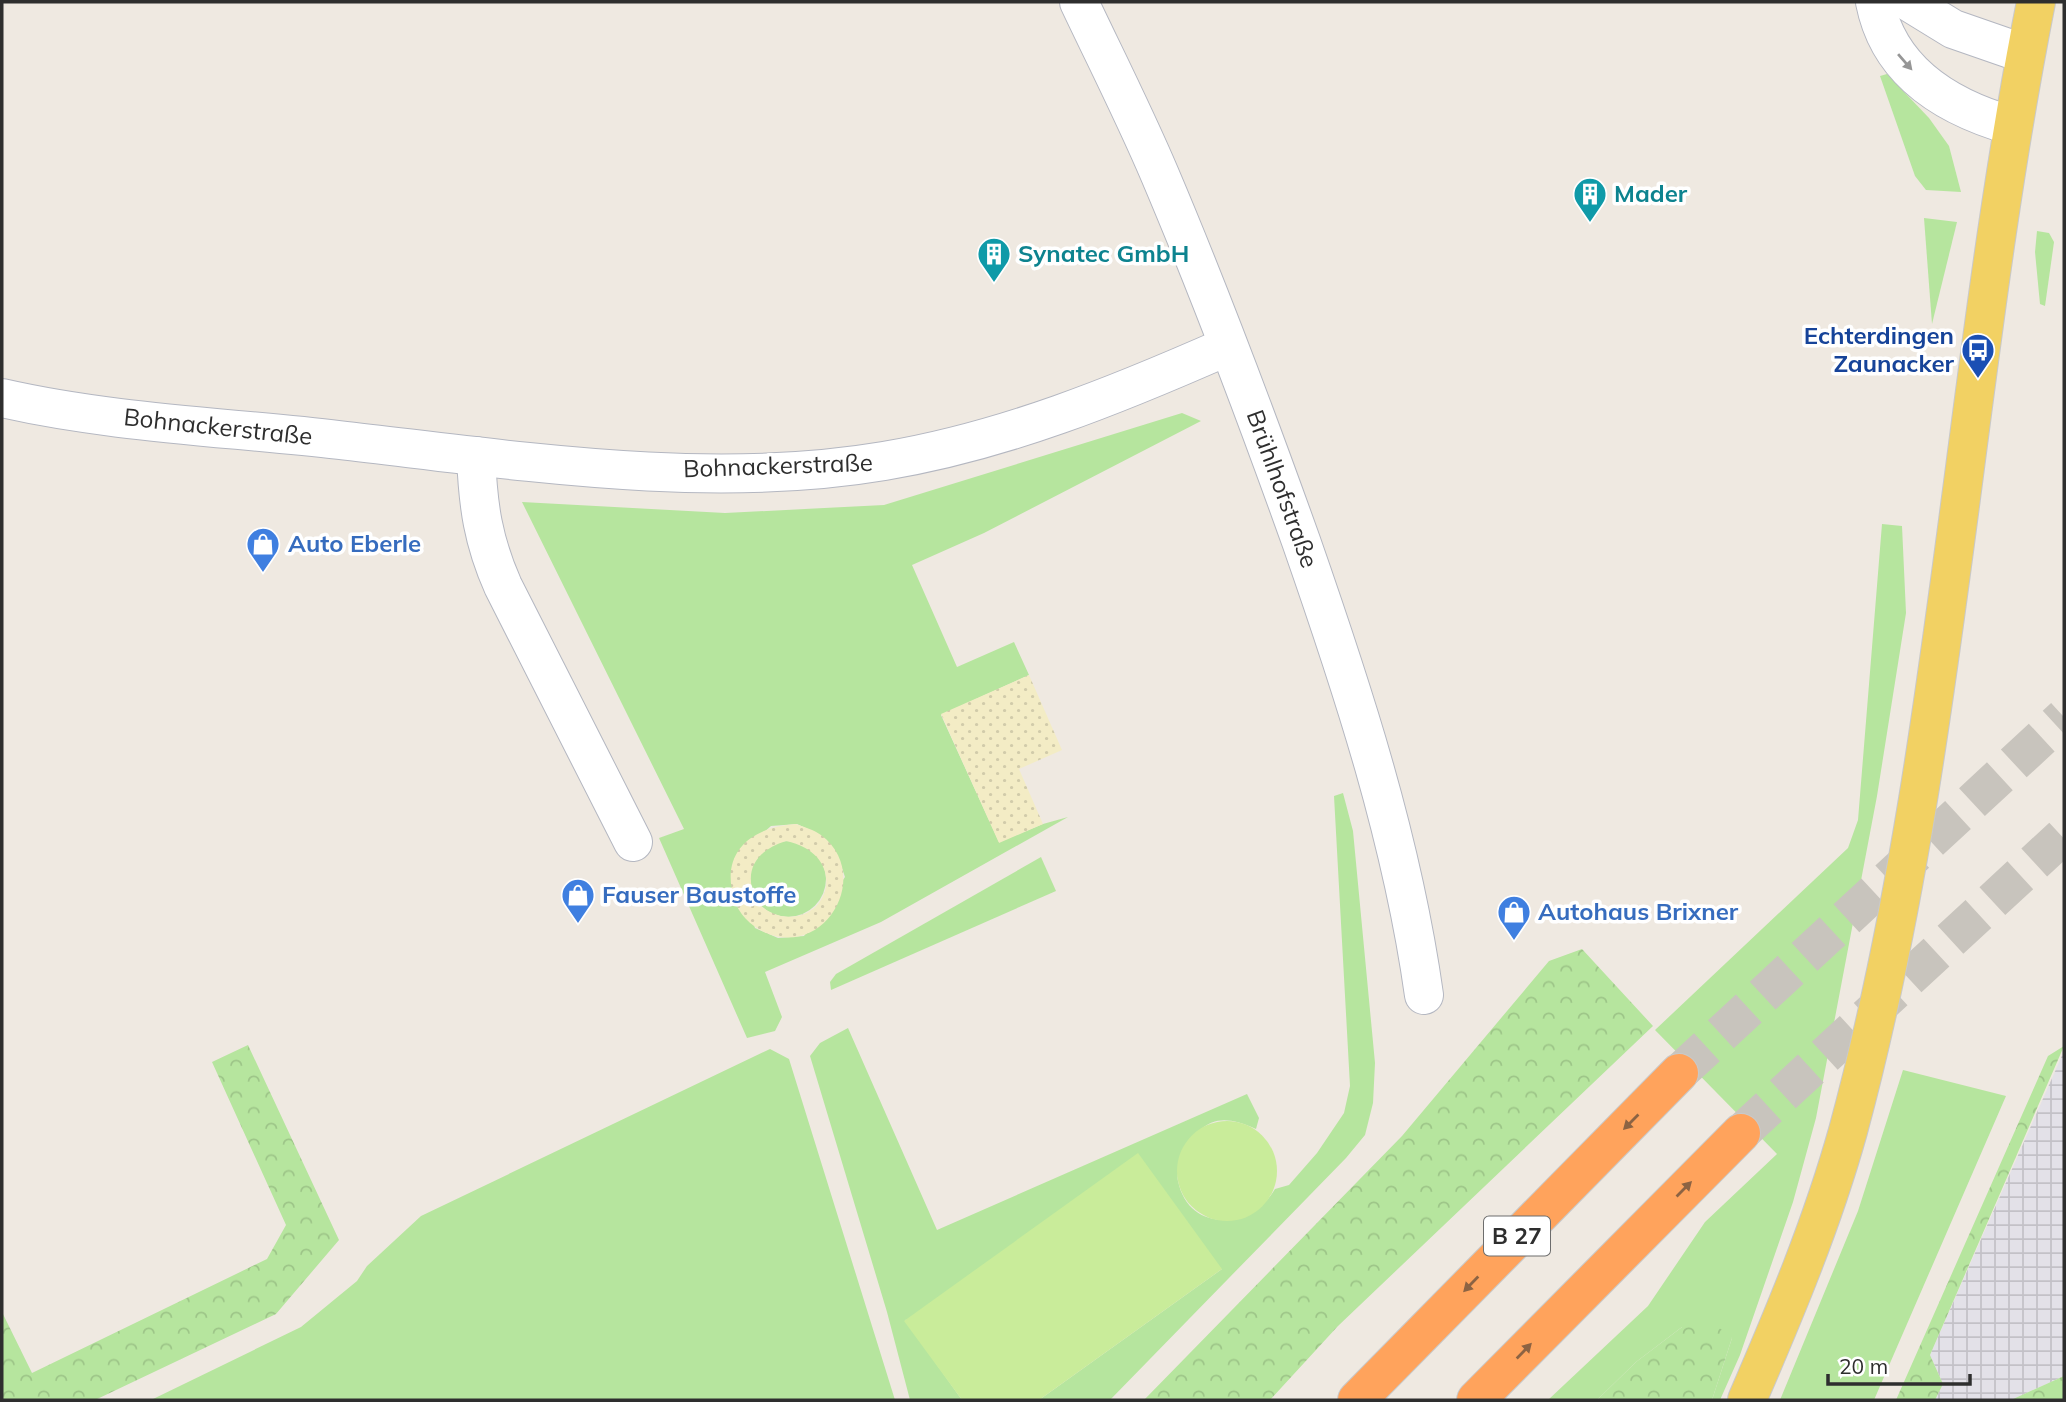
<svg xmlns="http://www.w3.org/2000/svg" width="2066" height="1402" viewBox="0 0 2066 1402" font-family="Mulish,sans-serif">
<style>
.industrial{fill:url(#industrial-grid)}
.grass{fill:#b6e59e;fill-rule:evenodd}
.forest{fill:url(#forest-crowns)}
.sand{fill:url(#sand-dots);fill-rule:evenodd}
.pitch{fill:#c9ec9a}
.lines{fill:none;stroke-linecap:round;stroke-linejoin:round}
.highway-tunnel{stroke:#c8c4bd;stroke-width:38;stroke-dasharray:38 19;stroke-linecap:butt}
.minor-casing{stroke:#b4b7c1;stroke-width:40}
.major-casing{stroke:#c9c9c9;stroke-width:40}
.highway-casing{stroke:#c9c9c9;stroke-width:40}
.minor{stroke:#fff;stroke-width:38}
.major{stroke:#f2d163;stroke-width:38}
.highway{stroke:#ffa35c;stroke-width:38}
.oneway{fill:#969696}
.oneway2{fill:#8c6343}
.labels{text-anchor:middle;stroke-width:7;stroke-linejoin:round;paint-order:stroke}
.shield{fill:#fff;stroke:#6d6d6d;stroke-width:2}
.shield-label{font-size:23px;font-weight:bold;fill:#2e2e2e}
.culture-label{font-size:24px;font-weight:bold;fill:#0d838f;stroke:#fff;text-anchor:start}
.transit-label{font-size:24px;font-weight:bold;fill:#164399;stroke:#fff;text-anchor:end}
.street-label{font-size:24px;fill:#2e2e2e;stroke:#fff}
.shop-label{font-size:24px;font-weight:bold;fill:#366cbe;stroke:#fff;text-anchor:start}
</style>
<defs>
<pattern id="industrial-grid" width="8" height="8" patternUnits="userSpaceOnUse" patternTransform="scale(1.75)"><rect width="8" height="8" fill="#e3e1e8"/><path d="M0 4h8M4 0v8" fill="none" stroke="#c3c1c7"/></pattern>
<pattern id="forest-crowns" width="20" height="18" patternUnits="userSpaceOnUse" patternTransform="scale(1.75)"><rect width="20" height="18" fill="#b6e59e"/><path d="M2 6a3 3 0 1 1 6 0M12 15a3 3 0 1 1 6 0" fill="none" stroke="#9dc588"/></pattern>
<pattern id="sand-dots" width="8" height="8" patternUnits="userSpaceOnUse" patternTransform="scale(1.75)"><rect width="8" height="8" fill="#f3ecc5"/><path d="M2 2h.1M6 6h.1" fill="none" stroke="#d1cbaa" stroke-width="1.8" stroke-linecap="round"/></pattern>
</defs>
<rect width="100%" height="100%" fill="#efe9e1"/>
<polygon class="industrial" points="2064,1051 2064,1376 2011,1400 1935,1400 1943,1384 1930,1355"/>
<g class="grass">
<polygon points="1887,74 1929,118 1949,146 1961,192 1926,190 1915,176 1880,76"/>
<polygon points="1924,218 1957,222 1932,324"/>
<polygon points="2037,231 2049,233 2054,242 2045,306 2040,304 2035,252"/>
<path d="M1182,413L1201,421L984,533L912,565L957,667L1014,642L1029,675L941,715L999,842L1043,824L1068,817L881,922L765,972L782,1017L775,1031L747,1038L659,838L684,829L522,502L725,513L884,505ZM797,824C827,837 835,845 845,877L804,936L778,938L755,928L734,859L771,826Z"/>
<polygon points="1882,524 1902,526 1906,613 1877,796 1816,1118 1793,1202 1740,1355 1720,1400 1712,1400 1732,1338 1682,1327 1636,1362 1597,1400 1548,1400 1648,1306 1705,1222 1777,1154 1655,1030 1848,848 1858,820"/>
<path d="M1343,793L1353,831L1375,1063L1373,1103L1365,1135L1346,1158L1110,1400H1039L1222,1269L905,1320L962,1400H910L887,1312L810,1056L820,1043L848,1028L937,1230L1247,1094L1259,1118L1256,1129C1220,1112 1199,1119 1185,1156C1182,1164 1176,1173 1178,1181C1189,1234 1252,1229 1275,1189L1289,1185L1317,1153L1344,1113L1350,1086L1334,796Z"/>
<circle cx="788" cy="879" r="38"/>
<polygon points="1041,857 1056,891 831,990 830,982 836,974"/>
<polygon points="770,1049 789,1059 895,1400 151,1400 301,1327 357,1281 367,1266 421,1216"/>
<polygon points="1903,1070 2006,1096 1874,1400 1780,1400 1858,1211"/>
</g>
<g class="forest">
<polygon points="1582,949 1653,1026 1338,1326 1270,1400 1144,1400 1402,1136 1549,961"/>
<polygon points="248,1045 339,1240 276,1314 95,1400 2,1400 2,1312 32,1373 267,1259 286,1225 212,1062"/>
<polygon points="2064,1046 1930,1355 1943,1384 1935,1400 1896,1400 2048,1056"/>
<polygon points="1717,1326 1732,1338 1712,1400 1597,1400 1636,1362 1682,1327"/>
<polygon points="2064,1376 2064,1400 2011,1400"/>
</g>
<g class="sand">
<polygon points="1029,675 1062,750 1019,769 1043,824 999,843 941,714"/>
<path d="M796,824C804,827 814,830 821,835C873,874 826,958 766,933C751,926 739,915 734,899C720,851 752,827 796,824ZM786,841C849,854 831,925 781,916C771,914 759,907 755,898C743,868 758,850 786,841Z"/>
</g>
<g class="pitch">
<circle cx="1227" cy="1171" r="50"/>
<polygon points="1138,1153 1222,1269 1039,1400 962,1400 904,1321"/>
</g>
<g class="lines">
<g class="highway-tunnel">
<polyline points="1679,1073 2064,717"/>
<polyline points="1741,1133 2064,835"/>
</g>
<defs>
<g id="minor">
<path d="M1079,2C1106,59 1135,116 1160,175C1211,295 1257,418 1301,541C1353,690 1402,839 1424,995"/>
<path d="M1875,2C1889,73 1949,108 2013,126"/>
<polyline points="1909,2 1953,29 2025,54"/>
<path d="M2,398C112,423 227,427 339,440C515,460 707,491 884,461C1004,441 1117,395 1228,346"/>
<path d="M476,456C478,506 483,541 503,586L633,842"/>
</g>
<path id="major" d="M1747,1400C1785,1312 1822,1224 1848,1131C1948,762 1962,376 2036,2"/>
<g id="highway">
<polyline points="1357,1400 1679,1073"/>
<polyline points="1476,1400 1741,1133"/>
</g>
</defs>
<use href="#minor" class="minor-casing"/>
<use href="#major" class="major-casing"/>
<use href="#highway" class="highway-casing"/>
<use href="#minor" class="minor"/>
<use href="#major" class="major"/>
<use href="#highway" class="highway"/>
</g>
<defs><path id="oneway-solid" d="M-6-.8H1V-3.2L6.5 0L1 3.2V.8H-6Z" transform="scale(1.75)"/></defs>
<use class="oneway" href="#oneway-solid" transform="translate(1905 62) rotate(49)"/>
<g class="oneway2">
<use href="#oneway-solid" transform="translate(1631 1122) rotate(135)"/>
<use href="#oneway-solid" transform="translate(1684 1189) rotate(-45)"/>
<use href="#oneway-solid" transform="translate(1471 1284) rotate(134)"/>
<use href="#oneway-solid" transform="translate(1524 1351) rotate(-46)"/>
</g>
<defs>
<symbol id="building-pin" viewBox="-11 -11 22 30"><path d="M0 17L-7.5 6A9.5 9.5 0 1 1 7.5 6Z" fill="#0f9aa8" stroke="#fff"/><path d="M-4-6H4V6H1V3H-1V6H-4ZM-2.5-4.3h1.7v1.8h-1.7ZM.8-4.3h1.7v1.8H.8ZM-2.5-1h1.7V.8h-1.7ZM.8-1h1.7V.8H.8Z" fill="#fff"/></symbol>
<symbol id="bus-pin" viewBox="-11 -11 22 30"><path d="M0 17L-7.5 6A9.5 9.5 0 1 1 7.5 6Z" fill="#1a4fb4" stroke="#fff"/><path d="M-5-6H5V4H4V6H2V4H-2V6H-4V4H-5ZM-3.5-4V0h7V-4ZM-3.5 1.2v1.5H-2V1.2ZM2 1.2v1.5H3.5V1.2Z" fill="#fff"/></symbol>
<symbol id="shop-pin" viewBox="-11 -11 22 30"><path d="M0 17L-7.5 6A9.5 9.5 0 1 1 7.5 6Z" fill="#3f7fe0" stroke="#fff"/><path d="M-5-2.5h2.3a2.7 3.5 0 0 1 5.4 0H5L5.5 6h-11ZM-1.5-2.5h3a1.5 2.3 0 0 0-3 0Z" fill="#fff"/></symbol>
</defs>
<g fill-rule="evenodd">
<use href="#building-pin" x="1571" y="175" width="38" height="52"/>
<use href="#building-pin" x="975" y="235" width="38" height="52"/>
<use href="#bus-pin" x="1959" y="331" width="38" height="52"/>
<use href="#shop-pin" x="244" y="525" width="38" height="52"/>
<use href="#shop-pin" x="559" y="876" width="38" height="52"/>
<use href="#shop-pin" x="1495" y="893" width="38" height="52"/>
</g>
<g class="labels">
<rect class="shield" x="1484" y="1216.5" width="66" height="39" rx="5"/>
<g class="shield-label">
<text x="1517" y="1244">B 27</text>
</g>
<g class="culture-label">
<text x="1614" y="202">Mader</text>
<text x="1018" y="262">Synatec GmbH</text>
</g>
<g class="transit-label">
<text x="1954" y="344">Echterdingen<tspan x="1954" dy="28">Zaunacker</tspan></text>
</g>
<g class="street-label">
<text transform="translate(218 427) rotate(6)" y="8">Bohnackerstraße</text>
<text transform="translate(778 466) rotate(-2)" y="8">Bohnackerstraße</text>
<text transform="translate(1282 489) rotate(70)" y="8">Brühlhofstraße</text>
</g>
<g class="shop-label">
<text x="288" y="552">Auto Eberle</text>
<text x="602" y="903">Fauser Baustoffe</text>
<text x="1538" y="920">Autohaus Brixner</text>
</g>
</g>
<rect width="2066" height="1402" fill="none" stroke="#2e2e2e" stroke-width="7"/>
<path d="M1828 1374v10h142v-10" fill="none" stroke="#2e2e2e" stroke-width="3.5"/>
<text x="1839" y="1374" font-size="21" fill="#2e2e2e" stroke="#ffffff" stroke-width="5" paint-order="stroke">20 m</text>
</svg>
